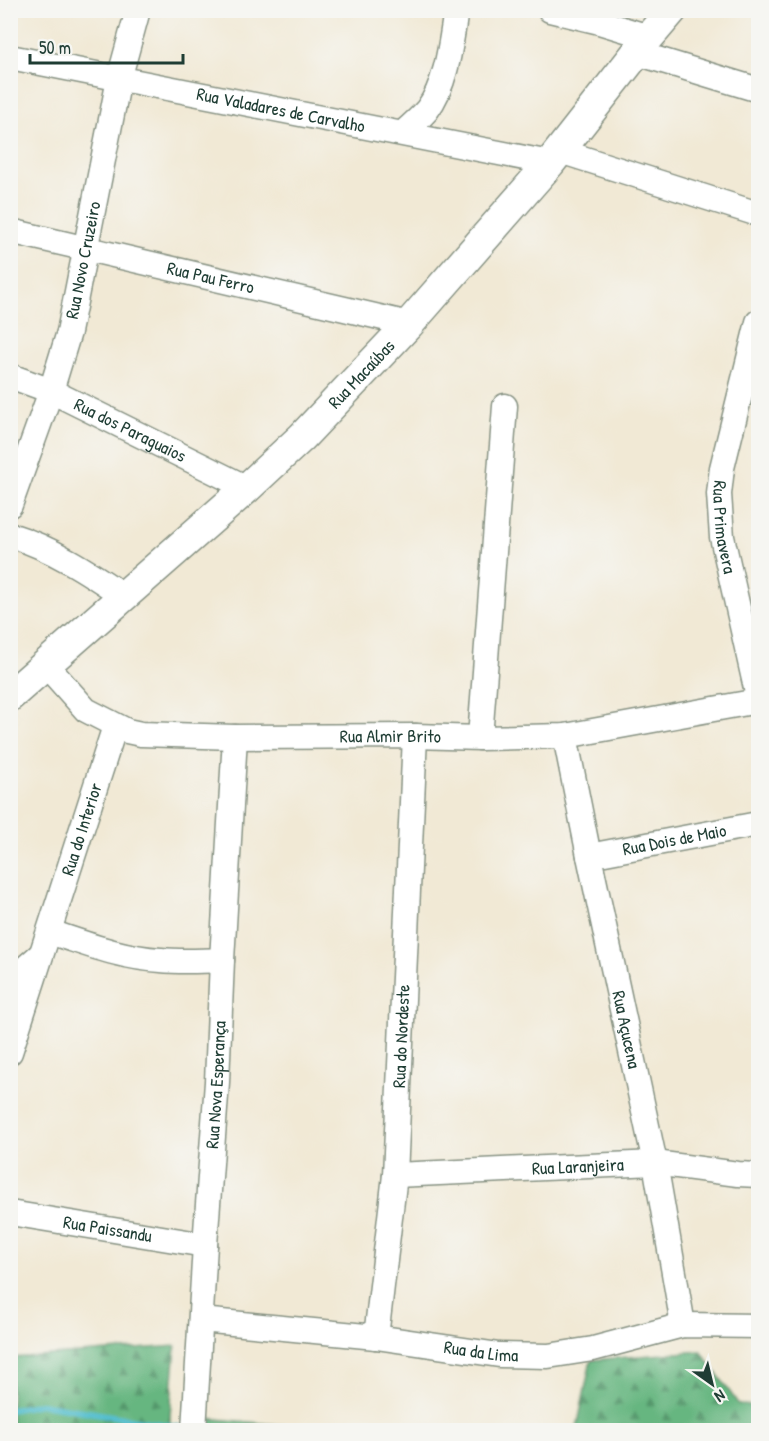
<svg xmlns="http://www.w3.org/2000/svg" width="769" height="1441" viewBox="0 0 769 1441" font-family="'Patrick Hand',sans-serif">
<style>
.forest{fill:url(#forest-firs);stroke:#427a5a;stroke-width:1.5}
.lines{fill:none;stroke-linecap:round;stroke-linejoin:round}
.stream{stroke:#53bece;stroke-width:6}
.minor-casing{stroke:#889384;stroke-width:27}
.tertiary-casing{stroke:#889384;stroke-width:33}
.minor{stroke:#fff;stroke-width:24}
.tertiary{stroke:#fff;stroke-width:30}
.labels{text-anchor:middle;stroke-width:4.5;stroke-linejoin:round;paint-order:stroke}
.street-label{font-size:18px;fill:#1f3d34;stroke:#f6f6f2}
</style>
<defs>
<pattern id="forest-firs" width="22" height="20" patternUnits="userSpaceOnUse" patternTransform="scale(1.5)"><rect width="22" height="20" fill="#66b680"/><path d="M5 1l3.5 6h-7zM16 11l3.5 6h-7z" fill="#53956a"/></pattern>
</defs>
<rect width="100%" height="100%" fill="#f6f6f2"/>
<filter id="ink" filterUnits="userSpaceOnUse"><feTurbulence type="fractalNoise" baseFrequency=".0167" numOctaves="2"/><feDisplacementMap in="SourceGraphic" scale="12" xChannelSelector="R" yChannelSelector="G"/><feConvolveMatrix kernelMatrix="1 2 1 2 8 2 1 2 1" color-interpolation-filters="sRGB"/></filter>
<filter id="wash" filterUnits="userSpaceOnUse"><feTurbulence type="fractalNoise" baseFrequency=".008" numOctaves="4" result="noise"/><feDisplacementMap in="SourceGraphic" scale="24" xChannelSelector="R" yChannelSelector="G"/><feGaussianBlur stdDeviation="1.35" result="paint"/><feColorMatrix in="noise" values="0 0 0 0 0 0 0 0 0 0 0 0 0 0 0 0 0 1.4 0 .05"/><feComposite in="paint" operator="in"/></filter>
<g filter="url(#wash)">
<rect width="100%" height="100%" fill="#f1e9d5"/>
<g class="forest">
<polygon points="176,1346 170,1415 170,1430 11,1430 11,1358"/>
<polygon points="701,1351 739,1405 758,1406 758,1430 557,1430 577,1428 591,1360"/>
<polygon points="205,1418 333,1430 204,1430"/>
</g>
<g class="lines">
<polyline class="stream" points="10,1410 41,1404 178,1427"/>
</g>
</g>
<g filter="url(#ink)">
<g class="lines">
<defs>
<g id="minor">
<polyline points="550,10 596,21 649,37"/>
<polyline points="637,53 752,88 758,87"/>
<path id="s1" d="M10,57L550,163"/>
<path d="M403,133C411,126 420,118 427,110C447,84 451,42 456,10"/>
<polyline points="560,151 758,214"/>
<path id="s2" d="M10,231L409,324"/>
<path id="s3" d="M758,322L722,468L719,494L722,537L758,697"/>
<path id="s4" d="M10,376L51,391L247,488"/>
<path id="s5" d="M10,505L51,391L69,332L119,79L138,10"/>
<path d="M10,535C52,548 89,572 125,597"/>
<path id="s6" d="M46,665L86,710L127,731L141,734L235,737L415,736L480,738L565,736L758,701"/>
<path id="s7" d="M565,736L589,856L655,1163L683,1325"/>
<polyline points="480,738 505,406"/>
<path id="s8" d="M589,856L758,824"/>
<path d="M50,932C86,944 123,958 161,960C181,962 202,961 222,960"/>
<polyline points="10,981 40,955"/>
<path id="s9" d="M10,1052L115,726"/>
<path id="s10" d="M395,1175L655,1163L738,1174L758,1175"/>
<path id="s11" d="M10,1213L205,1245"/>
<path id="s12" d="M201,1320L376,1337L499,1355L548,1356L593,1349L683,1325L758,1326"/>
<path id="s13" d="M376,1337L395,1175L415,736"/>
<path id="s14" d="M194,1430L205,1245L217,1082L222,960L235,737"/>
</g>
<g id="tertiary">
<path id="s15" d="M10,696L247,488L302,437L409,324L550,163L649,37L672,10"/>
</g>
</defs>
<use href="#minor" class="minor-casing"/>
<use href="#tertiary" class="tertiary-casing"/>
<use href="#minor" class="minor"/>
<use href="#tertiary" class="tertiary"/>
</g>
</g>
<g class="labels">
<g class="street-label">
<text dy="6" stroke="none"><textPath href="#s1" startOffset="276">Rua Valadares de Carvalho</textPath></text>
<text dy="6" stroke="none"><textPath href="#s5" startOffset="256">Rua Novo Cruzeiro</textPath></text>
<text dy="6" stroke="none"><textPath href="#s2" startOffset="206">Rua Pau Ferro</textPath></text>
<text dy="6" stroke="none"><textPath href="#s15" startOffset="477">Rua Macaúbas</textPath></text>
<text dy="6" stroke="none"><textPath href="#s4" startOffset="132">Rua dos Paraguaios</textPath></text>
<text dy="6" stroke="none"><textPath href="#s3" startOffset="210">Rua Primavera</textPath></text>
<text dy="6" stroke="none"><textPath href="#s6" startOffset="370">Rua Almir Brito</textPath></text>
<text dy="6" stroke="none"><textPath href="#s9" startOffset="234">Rua do Interior</textPath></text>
<text dy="6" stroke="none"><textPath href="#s8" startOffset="87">Rua Dois de Maio</textPath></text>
<text dy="6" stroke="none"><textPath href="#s7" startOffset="300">Rua Açucena</textPath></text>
<text dy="6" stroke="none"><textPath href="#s13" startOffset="302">Rua do Nordeste</textPath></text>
<text dy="6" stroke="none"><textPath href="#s14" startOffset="346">Rua Nova Esperança</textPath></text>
<text dy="6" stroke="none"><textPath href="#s10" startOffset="183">Rua Laranjeira</textPath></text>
<text dy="6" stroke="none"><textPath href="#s11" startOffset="99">Rua Paissandu</textPath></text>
<text dy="6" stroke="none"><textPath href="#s12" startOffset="282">Rua da Lima</textPath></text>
</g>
</g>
<rect width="769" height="1441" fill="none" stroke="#f6f6f2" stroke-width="36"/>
<g transform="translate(712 1384) rotate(146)" stroke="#f6f6f2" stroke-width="4.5" paint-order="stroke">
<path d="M0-4.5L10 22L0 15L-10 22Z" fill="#1f3d34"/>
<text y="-9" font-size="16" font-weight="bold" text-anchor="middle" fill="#1f3d34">N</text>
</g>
<path d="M30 54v9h153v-9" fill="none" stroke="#1f3d34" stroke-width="3"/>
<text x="39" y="54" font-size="18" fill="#1f3d34" stroke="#f6f6f2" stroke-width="4.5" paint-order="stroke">50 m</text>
</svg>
